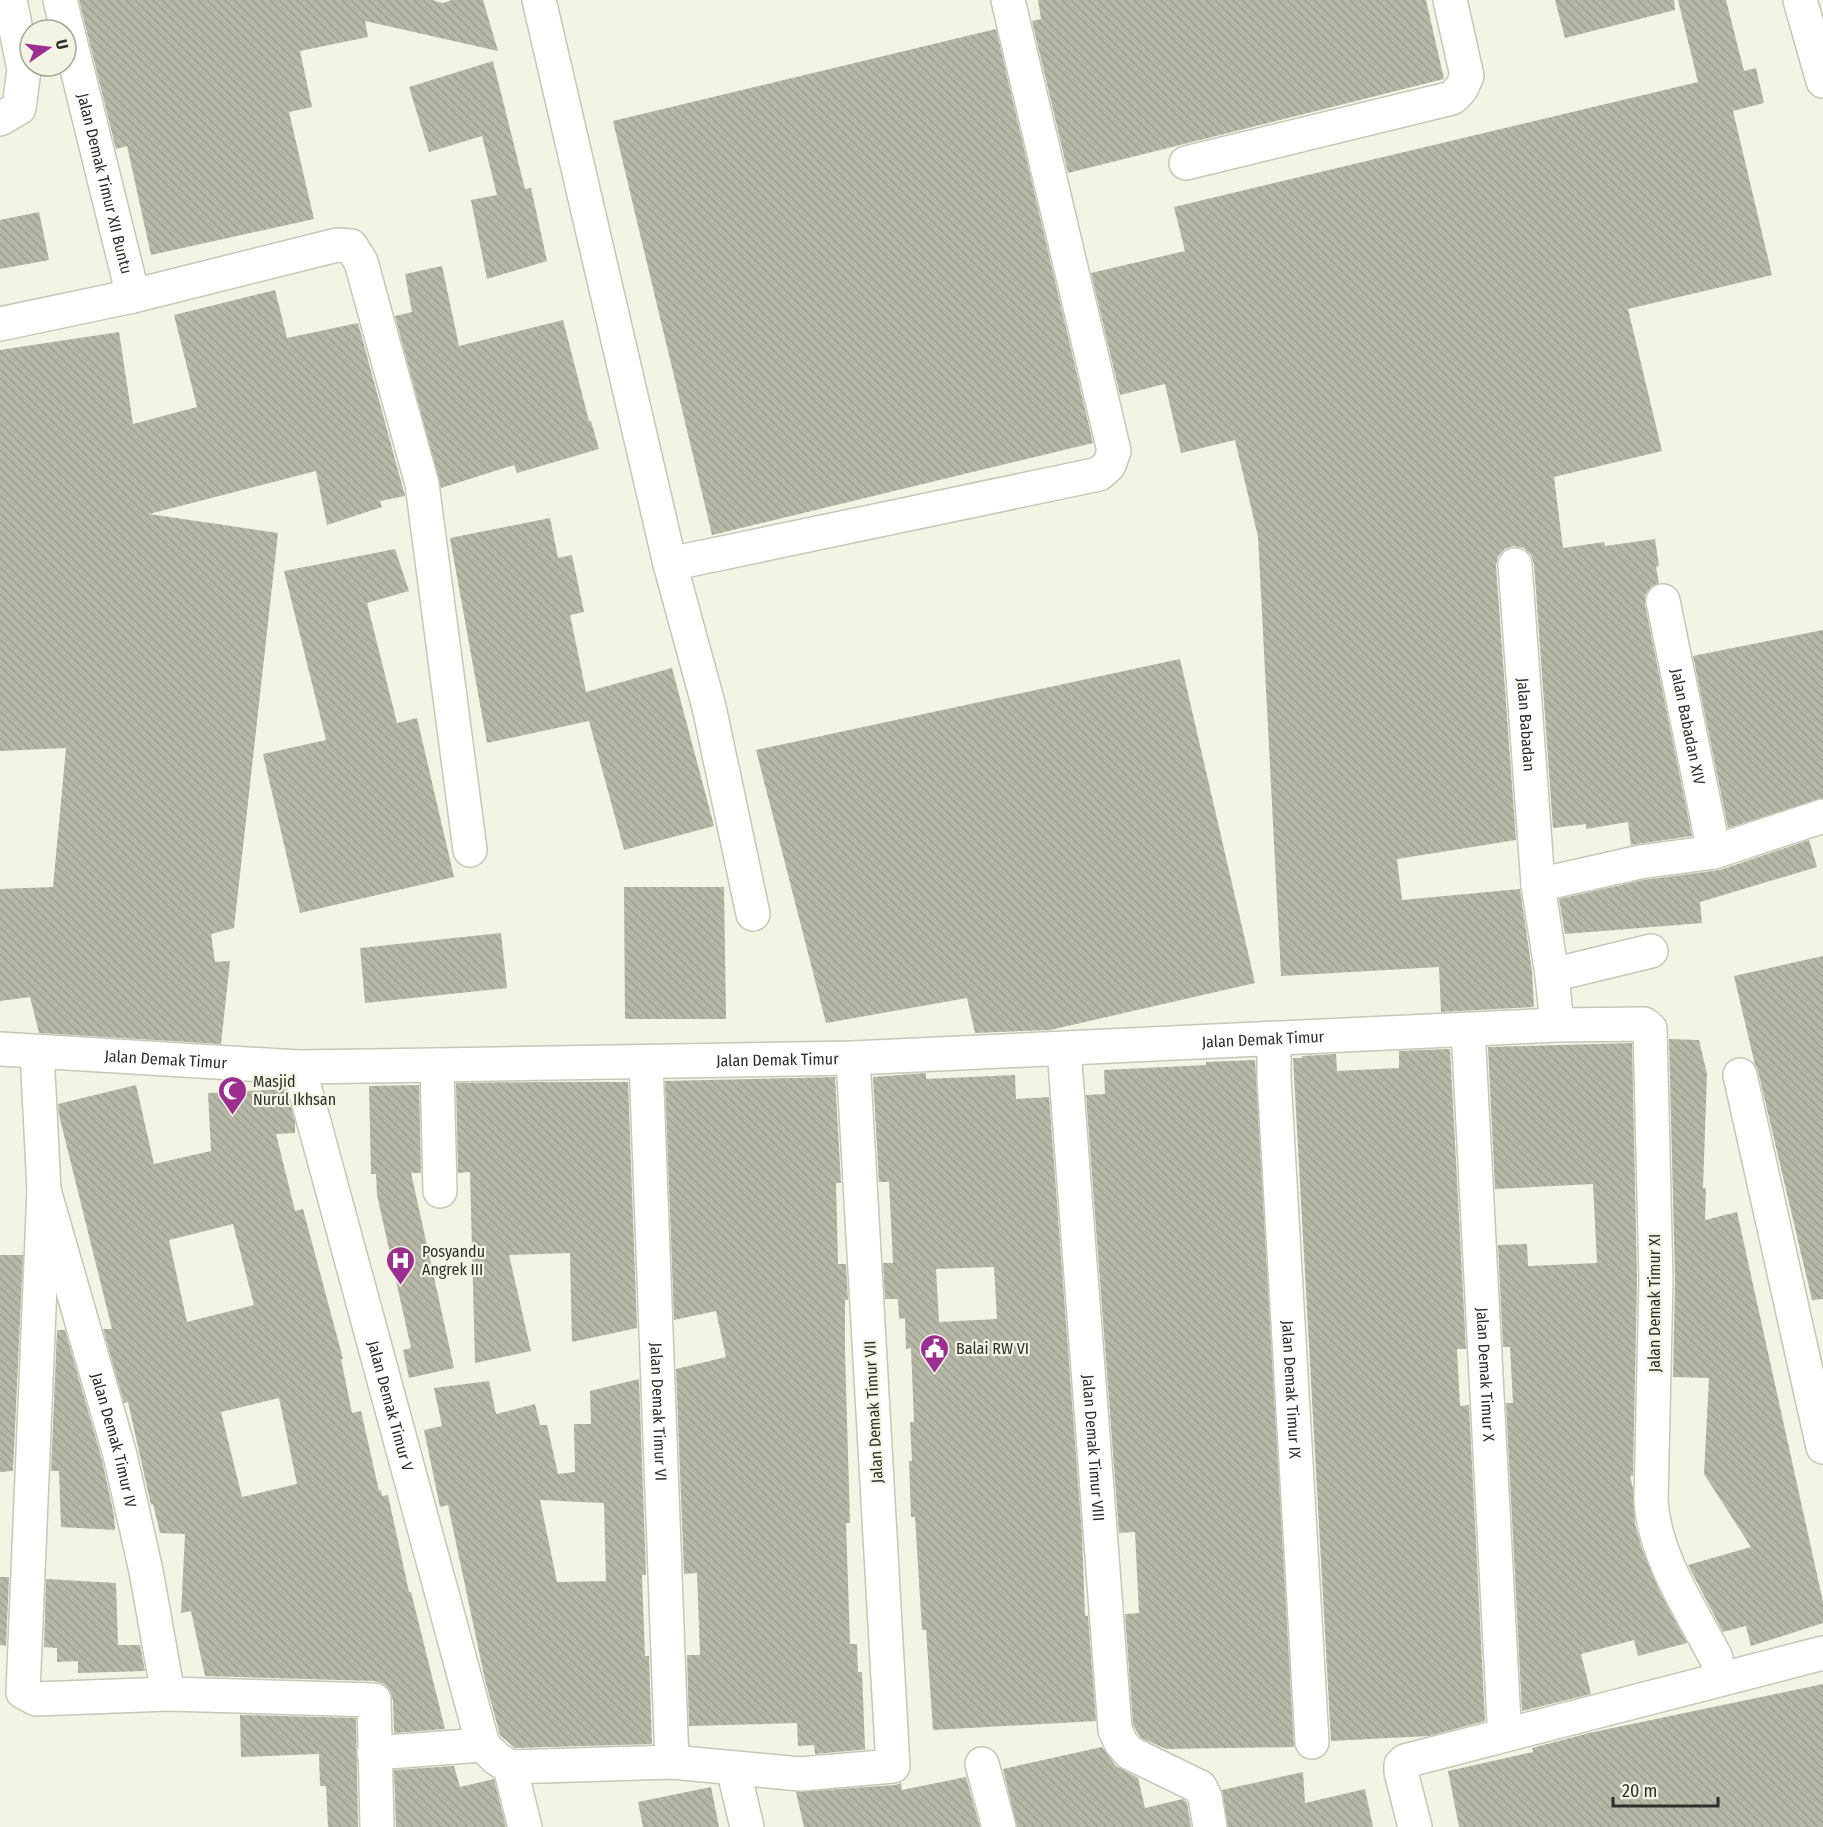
<svg xmlns="http://www.w3.org/2000/svg" width="1823" height="1827" viewBox="0 0 1823 1827" font-family="'Fira Sans Condensed',sans-serif">
<style>
.building{fill:url(#building-back-hatch);fill-rule:evenodd}
.lines{fill:none;stroke-linecap:round;stroke-linejoin:round}
.minor-casing{stroke:#c6c7b7;stroke-width:36}
.major-casing{stroke:#c6c7b7;stroke-width:36}
.minor{stroke:#fff;stroke-width:33}
.major{stroke:#fff;stroke-width:33}
.labels{text-anchor:middle;stroke-width:4.5;stroke-linejoin:round;paint-order:stroke}
.street-label{font-size:16px;fill:#2f2f29;stroke:#f3f4e4}
.poi-label{font-size:16px;fill:#2f2f29;stroke:#f3f4e4;text-anchor:start}
</style>
<defs>
<pattern id="building-back-hatch" width="6" height="6" patternUnits="userSpaceOnUse" patternTransform="scale(1.5)"><rect width="6" height="6" fill="#b8b8a9"/><path d="M-1 5l2 2M0 0l6 6M5-1l2 2" fill="none" stroke="#9e9e91"/></pattern>
</defs>
<rect width="100%" height="100%" fill="#f3f4e4"/>
<g class="building">
<polygon points="79,0 432,0 443,3 452,0 483,0 498,51 365,21 368,37 300,51 312,107 289,112 314,219 151,255 127,146 116,149"/>
<polygon points="1038,0 1426,0 1444,79 1068,173 1032,21 1041,19"/>
<polygon points="1555,0 1674,0 1675,10 1565,38"/>
<polygon points="1678,0 1726,0 1744,71 1756,68 1764,103 1733,111 1772,275 1628,309 1662,451 1554,477 1563,548 1604,542 1605,546 1655,539 1659,566 1656,567 1659,583 1651,587 1645,595 1645,605 1692,836 1631,845 1628,822 1586,829 1586,824 1553,828 1534,564 1531,555 1524,548 1513,546 1505,549 1498,556 1496,566 1516,840 1397,859 1402,900 1520,889 1532,971 1534,1007 1441,1012 1439,967 1281,976 1258,537 1235,440 1181,453 1165,384 1120,395 1091,273 1185,251 1174,207 1698,82"/>
<polygon points="996,29 1093,443 712,535 613,121"/>
<polygon points="493,61 525,189 531,188 547,261 487,279 471,200 497,195 482,136 429,152 409,87"/>
<polygon points="39,212 49,260 0,269 0,220"/>
<polygon points="442,266 459,346 563,320 589,421 591,421 599,449 517,473 514,465 441,488 395,316 412,312 405,274"/>
<polygon points="275,290 287,338 358,323 405,496 380,501 382,507 327,525 316,471 149,514 278,533 234,928 211,934 215,962 230,961 221,1044 39,1033 30,997 0,1001 0,889 53,887 66,748 0,751 0,350 119,332 133,424 197,407 174,315"/>
<polygon points="550,518 558,558 572,555 584,612 570,615 586,692 672,668 714,826 624,850 589,721 487,743 450,538"/>
<polygon points="395,549 409,591 367,603 397,723 417,718 454,877 300,913 263,754 326,740 284,571"/>
<polygon points="1823,630 1823,798 1728,828 1693,656"/>
<polygon points="1180,659 1255,983 1050,1030 975,1033 967,998 826,1023 756,750"/>
<polygon points="1809,840 1817,867 1700,902 1702,923 1565,934 1559,899 1643,880 1720,870"/>
<polygon points="624,887 724,887 726,1019 625,1019"/>
<polygon points="501,933 507,988 365,1003 360,948"/>
<polygon points="1823,956 1823,1299 1812,1300 1758,1071 1755,1065 1734,976"/>
<polygon points="1669,1039 1699,1040 1707,1074 1703,1188 1706,1188 1705,1220 1737,1212 1823,1602 1823,1623 1751,1646 1746,1626 1723,1632 1688,1565 1751,1547 1704,1474 1709,1378 1673,1377 1675,1280"/>
<polygon points="1632,1043 1637,1280 1633,1476 1630,1476 1633,1488 1635,1524 1642,1549 1659,1590 1687,1643 1638,1656 1634,1640 1581,1654 1591,1694 1522,1711 1506,1403 1513,1403 1510,1347 1503,1347 1498,1245 1527,1244 1528,1266 1597,1263 1593,1184 1495,1189 1488,1047"/>
<polygon points="1450,1049 1466,1349 1457,1349 1460,1406 1469,1405 1485,1721 1429,1736 1331,1741 1293,1058 1302,1058 1302,1056 1336,1054 1337,1071 1399,1068 1399,1051"/>
<polygon points="1255,1060 1294,1747 1166,1749 1141,1738 1133,1725 1125,1614 1139,1613 1135,1532 1119,1533 1086,1095 1105,1094 1104,1070 1206,1065 1206,1062"/>
<path d="M926,1073V1079L1015,1075L1016,1099L1049,1097L1082,1535L1085,1616H1088L1096,1721L933,1730L926,1630H922L915,1517H911L909,1461H912L910,1422H914L911,1348L906,1349L905,1318L899,1319L898,1299H885L883,1263H893L889,1182H879L873,1077ZM994,1267L997,1319L939,1322L936,1269Z"/>
<polygon points="835,1077 841,1183 836,1183 838,1264 846,1264 848,1300 845,1300 845,1353 850,1523 846,1523 850,1644 857,1644 858,1672 862,1672 865,1749 870,1749 815,1754 814,1745 798,1746 797,1723 689,1726 687,1655 700,1655 697,1573 684,1574 676,1369 726,1357 716,1311 674,1320 665,1081"/>
<polygon points="540,1082 628,1082 637,1328 572,1342 570,1253 509,1255 531,1351 475,1363 470,1172 458,1173 456,1083"/>
<path d="M136,1085L154,1164L211,1151L208,1093L286,1089L295,1122V1133L276,1134L295,1211L303,1209L343,1359H341L352,1413L361,1411L379,1491L381,1490L382,1496L388,1495L409,1592H411L445,1729L394,1733L393,1700L390,1691L384,1684L375,1681L205,1676L191,1611L181,1613L185,1534L160,1533L153,1504L151,1505L128,1402L124,1403L103,1329H112L59,1115L58,1104ZM233,1224L254,1305L187,1322L169,1240ZM279,1398L297,1484L242,1497L221,1412Z"/>
<polygon points="419,1085 421,1173 411,1173 454,1368 409,1378 403,1350 411,1348 377,1195 376,1174 371,1174 369,1086"/>
<polygon points="0,1255 23,1255 13,1471 0,1472"/>
<polygon points="57,1330 65,1330 102,1460 114,1515 115,1530 61,1527 59,1471 51,1471"/>
<path d="M639,1379L646,1575H642L645,1656H649L652,1744L515,1748L500,1735L485,1680L448,1505L440,1507L424,1430L442,1426L434,1388L489,1381L496,1414L535,1404L540,1425H547L558,1474L575,1472L574,1424H591L590,1391ZM540,1500L604,1503L606,1581L557,1582Z"/>
<polygon points="0,1577 9,1577 6,1646 0,1645"/>
<polygon points="46,1579 116,1583 118,1645 140,1645 145,1671 78,1673 78,1661 57,1662 57,1648 44,1647"/>
<polygon points="1823,1684 1823,1827 1459,1827 1448,1771 1533,1752 1532,1748 1589,1733"/>
<polygon points="240,1715 356,1718 358,1827 328,1827 326,1786 320,1786 319,1754 241,1757"/>
<polygon points="1102,1747 1116,1766 1138,1778 1145,1808 1183,1799 1187,1803 1191,1827 1017,1827 1003,1769"/>
<polygon points="454,1766 460,1787 494,1779 506,1827 396,1827 394,1770"/>
<polygon points="1303,1772 1305,1803 1365,1789 1373,1827 1228,1827 1222,1790"/>
<polygon points="966,1777 980,1827 804,1827 796,1792 895,1785 901,1783 902,1790"/>
<polygon points="711,1787 719,1827 643,1827 638,1802"/>
</g>
<g class="lines">
<defs>
<g id="minor">
<path id="s1" d="M60,0L133,296"/>
<polyline points="539,0 670,564 709,707 753,914"/>
<polyline points="0,119 19,108 24,70 10,0"/>
<polyline points="1186,163 1452,98 1461,89 1467,76 1450,0"/>
<polyline points="0,324 133,296 337,245 351,246 361,262 422,484 470,850"/>
<polyline points="670,564 1099,474 1109,465 1114,451 1008,0"/>
<path id="s2" d="M1515,565L1538,885L1552,975L1557,1025"/>
<path id="s3" d="M1663,601L1714,852"/>
<polyline points="1538,885 1640,862 1714,852 1823,816"/>
<polyline points="1552,975 1651,951"/>
<path id="s4" d="M1468,1029L1504,1722"/>
<path id="s5" d="M1274,1038V1078L1312,1742"/>
<path id="s6" d="M0,1049L299,1067L437,1065L853,1058L1557,1025L1644,1024L1650,1029L1656,1280L1651,1501C1655,1557 1690,1608 1716,1658"/>
<path id="s7" d="M1064,1049L1115,1730L1121,1743L1130,1753L1200,1787L1205,1797L1210,1827"/>
<path id="s8" d="M37,1052L44,1190L120,1455L146,1571L168,1694"/>
<path id="s9" d="M646,1062L672,1762"/>
<polyline points="437,1065 440,1191"/>
<path id="s10" d="M299,1067L483,1745L496,1758L510,1767L672,1762L800,1774L893,1766L853,1058"/>
<polyline points="1740,1075 1823,1447"/>
<polyline points="44,1190 23,1692 36,1699 168,1694 374,1700 377,1827"/>
<polyline points="374,1753 483,1745"/>
<polyline points="982,1764 999,1827"/>
<polyline points="510,1767 525,1827"/>
<polyline points="733,1768 747,1827"/>
<polyline points="1415,1827 1401,1772 1401,1765 1405,1761 1823,1653"/>
</g>
<polyline id="major" points="1800,0 1823,81"/>
</defs>
<use href="#minor" class="minor-casing"/>
<use href="#major" class="major-casing"/>
<use href="#minor" class="minor"/>
<use href="#major" class="major"/>
</g>
<defs>
<symbol id="mosque-pin" viewBox="-11 -11 22 30"><path d="M0 17L-7.5 6A9.5 9.5 0 1 1 7.5 6Z" fill="#9b2e8e" stroke="#f3f4e4"/><path d="M3.5-4.9A6 6 0 1 0 3.5 4.9A5 5 0 1 1 3.5-4.9Z" fill="#fff"/></symbol>
<symbol id="hospital-pin" viewBox="-11 -11 22 30"><path d="M0 17L-7.5 6A9.5 9.5 0 1 1 7.5 6Z" fill="#9b2e8e" stroke="#f3f4e4"/><path d="M-5-5h3v3.5h4V-5h3V5h-3V1.5h-4V5h-3Z" fill="#fff"/></symbol>
<symbol id="civic-pin" viewBox="-11 -11 22 30"><path d="M0 17L-7.5 6A9.5 9.5 0 1 1 7.5 6Z" fill="#9b2e8e" stroke="#f3f4e4"/><path d="M-.6-6.5H3V-4.5H.6V-3L4-1V1h2V6H-6V1h2V-1L-.6-3ZM-1.2 2.5V6h2.4V2.5Z" fill="#fff"/></symbol>
</defs>
<g fill-rule="evenodd">
<use href="#mosque-pin" x="216" y="1074" width="33" height="45"/>
<use href="#hospital-pin" x="384" y="1244" width="33" height="45"/>
<use href="#civic-pin" x="918" y="1332" width="33" height="45"/>
</g>
<g class="labels">
<g class="street-label">
<text dy="6" stroke="none"><textPath href="#s1" startOffset="189">Jalan Demak Timur XII Buntu</textPath></text>
<text dy="6" stroke="none"><textPath href="#s2" startOffset="160">Jalan Babadan</textPath></text>
<text dy="6" stroke="none"><textPath href="#s3" startOffset="128">Jalan Babadan XIV</textPath></text>
<text dy="6" stroke="none"><textPath href="#s6" startOffset="1264">Jalan Demak Timur</textPath></text>
<text dy="6" stroke="none"><textPath href="#s6" startOffset="166">Jalan Demak Timur</textPath></text>
<text dy="6" stroke="none"><textPath href="#s6" startOffset="778">Jalan Demak Timur</textPath></text>
<text transform="translate(1654 1303) rotate(-90)" y="6">Jalan Demak Timur XI</text>
<text dy="6" stroke="none"><textPath href="#s4" startOffset="346">Jalan Demak Timur X</textPath></text>
<text dy="6" stroke="none"><textPath href="#s5" startOffset="352">Jalan Demak Timur IX</textPath></text>
<text dy="6" stroke="none"><textPath href="#s10" startOffset="351">Jalan Demak Timur V</textPath></text>
<text dy="6" stroke="none"><textPath href="#s9" startOffset="350">Jalan Demak Timur VI</textPath></text>
<text transform="translate(873 1412) rotate(-93)" y="6">Jalan Demak Timur VII</text>
<text dy="6" stroke="none"><textPath href="#s8" startOffset="398">Jalan Demak Timur IV</textPath></text>
<text dy="6" stroke="none"><textPath href="#s7" startOffset="400">Jalan Demak Timur VIII</textPath></text>
</g>
<g class="poi-label">
<text x="253" y="1087">Masjid<tspan x="253" dy="18">Nurul Ikhsan</tspan></text>
<text x="422" y="1257">Posyandu<tspan x="422" dy="18">Angrek III</tspan></text>
<text x="956" y="1354">Balai RW VI</text>
</g>
</g>
<g transform="translate(48 48) rotate(76)"><circle r="28" fill="#f3f4e4" stroke="#a5a599" stroke-width="1.5"/>
<path d="M0-4.5L10 22L0 15L-10 22Z" fill="#9b2e8e"/>
<text y="-9" font-size="16" font-weight="bold" text-anchor="middle" fill="#2f2f29">U</text>
</g>
<path d="M1613 1797v9h105v-9" fill="none" stroke="#2f2f29" stroke-width="3"/>
<text x="1622" y="1797" font-size="18" fill="#2f2f29" stroke="#f3f4e4" stroke-width="4.5" paint-order="stroke">20 m</text>
</svg>
